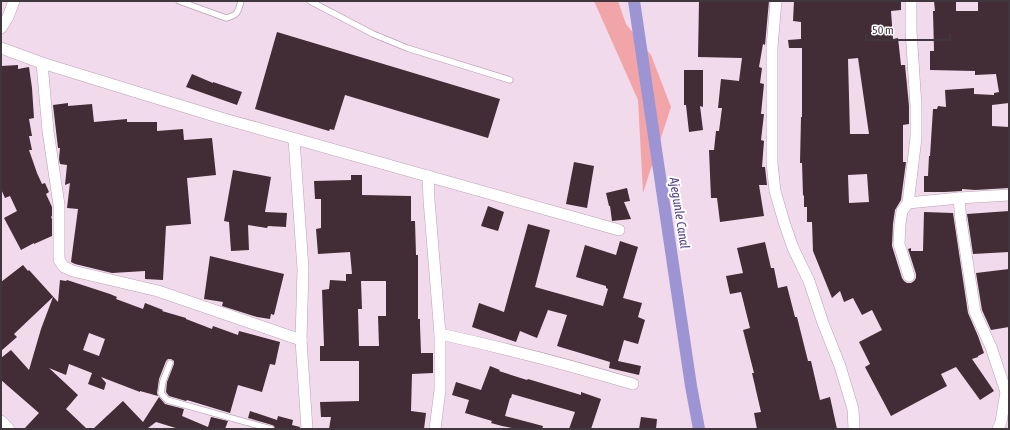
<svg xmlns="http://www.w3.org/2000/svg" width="1010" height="430" viewBox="0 0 1010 430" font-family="'Asap Condensed',sans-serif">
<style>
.green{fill:#f1a5a9}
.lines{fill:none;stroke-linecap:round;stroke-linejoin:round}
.canal{stroke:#9d94d4;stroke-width:12}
.building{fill:#422c35;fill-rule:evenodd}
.lane-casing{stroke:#b9a2b4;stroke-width:7}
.street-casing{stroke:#b9a2b4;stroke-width:12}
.lane{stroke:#fff;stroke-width:5.5}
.street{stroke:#fff;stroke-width:11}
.labels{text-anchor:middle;stroke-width:4;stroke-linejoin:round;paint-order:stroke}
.water-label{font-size:13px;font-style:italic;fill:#4f3d8b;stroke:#fff}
</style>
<rect width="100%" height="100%" fill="#f2daed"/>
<polygon class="green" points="594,1 618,1 626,24 651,55 671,107 643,193 638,100"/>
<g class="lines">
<polyline class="canal" points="634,1 691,386 699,429"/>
</g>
<g class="building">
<polygon points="699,1 769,1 765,45 763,44 759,67 762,68 760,83 764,84 761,114 764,114 761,140 764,141 762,167 765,167 767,185 759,185 764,216 720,222 717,198 711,198 709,150 714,150 716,131 719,131 722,108 718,108 721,79 739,81 742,58 698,57"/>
<path d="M794,1H901V10L891,11L893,39L898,38L901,65H905L909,106V124L903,125V162H906L901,200L895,210L893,224L892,246L902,278L904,281L907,283H911L914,281L916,278V274L908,249L911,248V251H923L924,212L953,213L968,313L978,336L984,353L978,356V357L972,359L994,391L980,400L956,367L941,374L947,386L891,416L865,367L870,364L859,342L882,330L872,310L862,315L853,298L844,302L840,291L832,298L813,251L812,222H807V207H804V195L803,196L802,163H800L801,117H802V48H789L788,40L801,39V22L793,21ZM858,58L869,134H850L848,59ZM867,174L869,202L849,203L848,175Z"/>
<polygon points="934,1 956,1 956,11 978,11 978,1 1009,1 1009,103 992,105 992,126 1009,127 1009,188 975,190 962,189 962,191 945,192 924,192 924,176 928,176 929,156 930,156 933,109 937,109 938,106 946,107 945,90 974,88 974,94 994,95 994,93 999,92 996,74 975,75 975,71 930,70 930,51 934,51 933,11 935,11"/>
<polygon points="277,32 500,99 488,138 345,95 334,130 330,129 329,131 255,109"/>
<polygon points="18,65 18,69 29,67 32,88 34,118 29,119 32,136 29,136 32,150 29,150 37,173 42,184 45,183 49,192 46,194 52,207 52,216 51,217 52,219 52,236 34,244 34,243 21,250 4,218 17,211 10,196 5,198 1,189 1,124 2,124 1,110 1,66"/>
<polygon points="684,70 703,70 703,107 700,106 703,130 689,132 686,105 684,105"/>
<polygon points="192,74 213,83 213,82 242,92 237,105 186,87"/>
<polygon points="68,103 68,106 92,104 94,122 127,119 127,122 157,122 157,131 183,129 184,140 212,138 216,175 187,178 191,224 166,226 163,280 145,279 145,271 112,273 75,264 71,262 78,209 67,208 70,183 65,185 67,165 60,164 59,159 60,148 58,148 53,105"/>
<polygon points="574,162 594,166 587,208 566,204"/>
<polygon points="233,170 271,177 265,212 287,213 286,227 268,226 267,228 248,225 249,250 231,251 229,222 224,221"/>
<path d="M351,175H362V195L411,196V221H415L416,255H418V319H420V325L421,353H433V373L412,374L411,411L426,413L424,429H329L331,417H321L320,402L359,401V361H320V346H324L322,290L329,289L330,280L346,281V274H352L350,252L318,254L316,229L321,228V199H315L314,181L351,180ZM361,281H386V316H378L379,346H359L358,309H362Z"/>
<polygon points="627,188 630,201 624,202 631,219 612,221 610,206 609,206 606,193"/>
<polygon points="488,206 504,212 498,231 481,226"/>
<polygon points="1009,211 1009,252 973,254 967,214"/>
<polygon points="528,224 550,230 535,287 603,306 608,289 606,288 606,286 576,277 585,245 616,255 620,241 638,247 623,298 642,303 638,317 645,320 638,344 624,340 618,361 641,366 639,375 609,368 610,362 557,346 567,315 548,310 537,338 520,331 516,342 472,327 479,303 504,312"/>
<polygon points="765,242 771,268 774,268 778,288 787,286 795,317 797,317 808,361 811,361 820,400 830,397 837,429 757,429 754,413 761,412 752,373 754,373 743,330 750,328 741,292 730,294 726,276 743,273 737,248"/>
<polygon points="210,256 284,274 274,315 271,314 270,319 257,317 222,306 223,302 204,299"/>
<path d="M23,265L28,271L29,270L58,302L60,280L66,281L67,280L110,294L117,297L116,299L143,309L145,303L163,310L162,311L186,318V319L212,329L213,326L238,335L239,331L280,342L275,365L270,364L262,392L238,385L230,413L187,400L186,401L169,396L166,392L167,382L174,364V361L171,359H168L166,361L159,379L157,393L158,396L140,391V392L101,377L106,383L104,390L88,384L92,373L69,364L66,375L49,368L78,395L66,409L87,429H24L39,413L1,380V358L11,350L29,370L41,329L53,297L14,334L17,337L1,351V282ZM89,333L105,339L99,356L83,350Z"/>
<polygon points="1009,269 1009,327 991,330 982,310 976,273"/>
<polygon points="490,366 500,370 499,371 527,380 528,379 581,395 581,392 601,399 591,429 569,429 575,412 512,394 511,398 510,398 505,416 543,426 542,429 517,429 502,426 491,423 492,421 465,413 469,400 452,395 456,382 481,390"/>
<polygon points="159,397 165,404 184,409 182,416 208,427 211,417 228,421 225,429 179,429 156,422 148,428 149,429 93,429 123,401 143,422"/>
<polygon points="250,411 277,420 278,416 293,420 292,425 300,427 299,429 275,429 274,426 272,425 248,418"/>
<polygon points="641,417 657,419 656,429 639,429"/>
</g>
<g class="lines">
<defs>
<g id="lane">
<path d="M179,1L226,18C238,15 238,12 241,1"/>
<polyline points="310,1 373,34 407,48 510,80"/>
<polyline points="170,363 163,381 161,393 167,400 271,429"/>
</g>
<g id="street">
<polyline points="776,1 772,47 772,163 775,191 784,222 793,248 809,281 823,323 840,366 853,409 854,429"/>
<polyline points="1,28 8,17 14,1"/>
<polyline points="1,48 42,63 221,118 619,230"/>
<polyline points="42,63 48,131 59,205 59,260 64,267 73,271 158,291 301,340"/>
<polyline points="294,139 303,269 301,340 307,429"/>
<polyline points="428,176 429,200 440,334 440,390 435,429"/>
<polyline points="959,198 961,221 975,312 991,347 1006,392 1001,422 998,429"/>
<polyline points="908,203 959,198 1009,195"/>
<polyline points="909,276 899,244 900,224 902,211 908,203 916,138 916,106 911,31 911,1"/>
<path d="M440,334C505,348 569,365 633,384"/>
<polyline points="1,421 9,429"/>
</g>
</defs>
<use href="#lane" class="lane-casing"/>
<use href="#street" class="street-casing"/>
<use href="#lane" class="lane"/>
<use href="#street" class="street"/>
</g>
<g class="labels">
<g class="water-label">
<text transform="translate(680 213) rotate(81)" y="5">Ajegunle Canal</text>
</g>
</g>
<rect width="1010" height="430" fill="none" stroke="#40373e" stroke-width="4"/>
<path d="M866 34v6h84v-6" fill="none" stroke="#40373e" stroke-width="2"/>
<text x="872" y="34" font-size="12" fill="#40373e" stroke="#ffffff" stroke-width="3" paint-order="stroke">50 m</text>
</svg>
